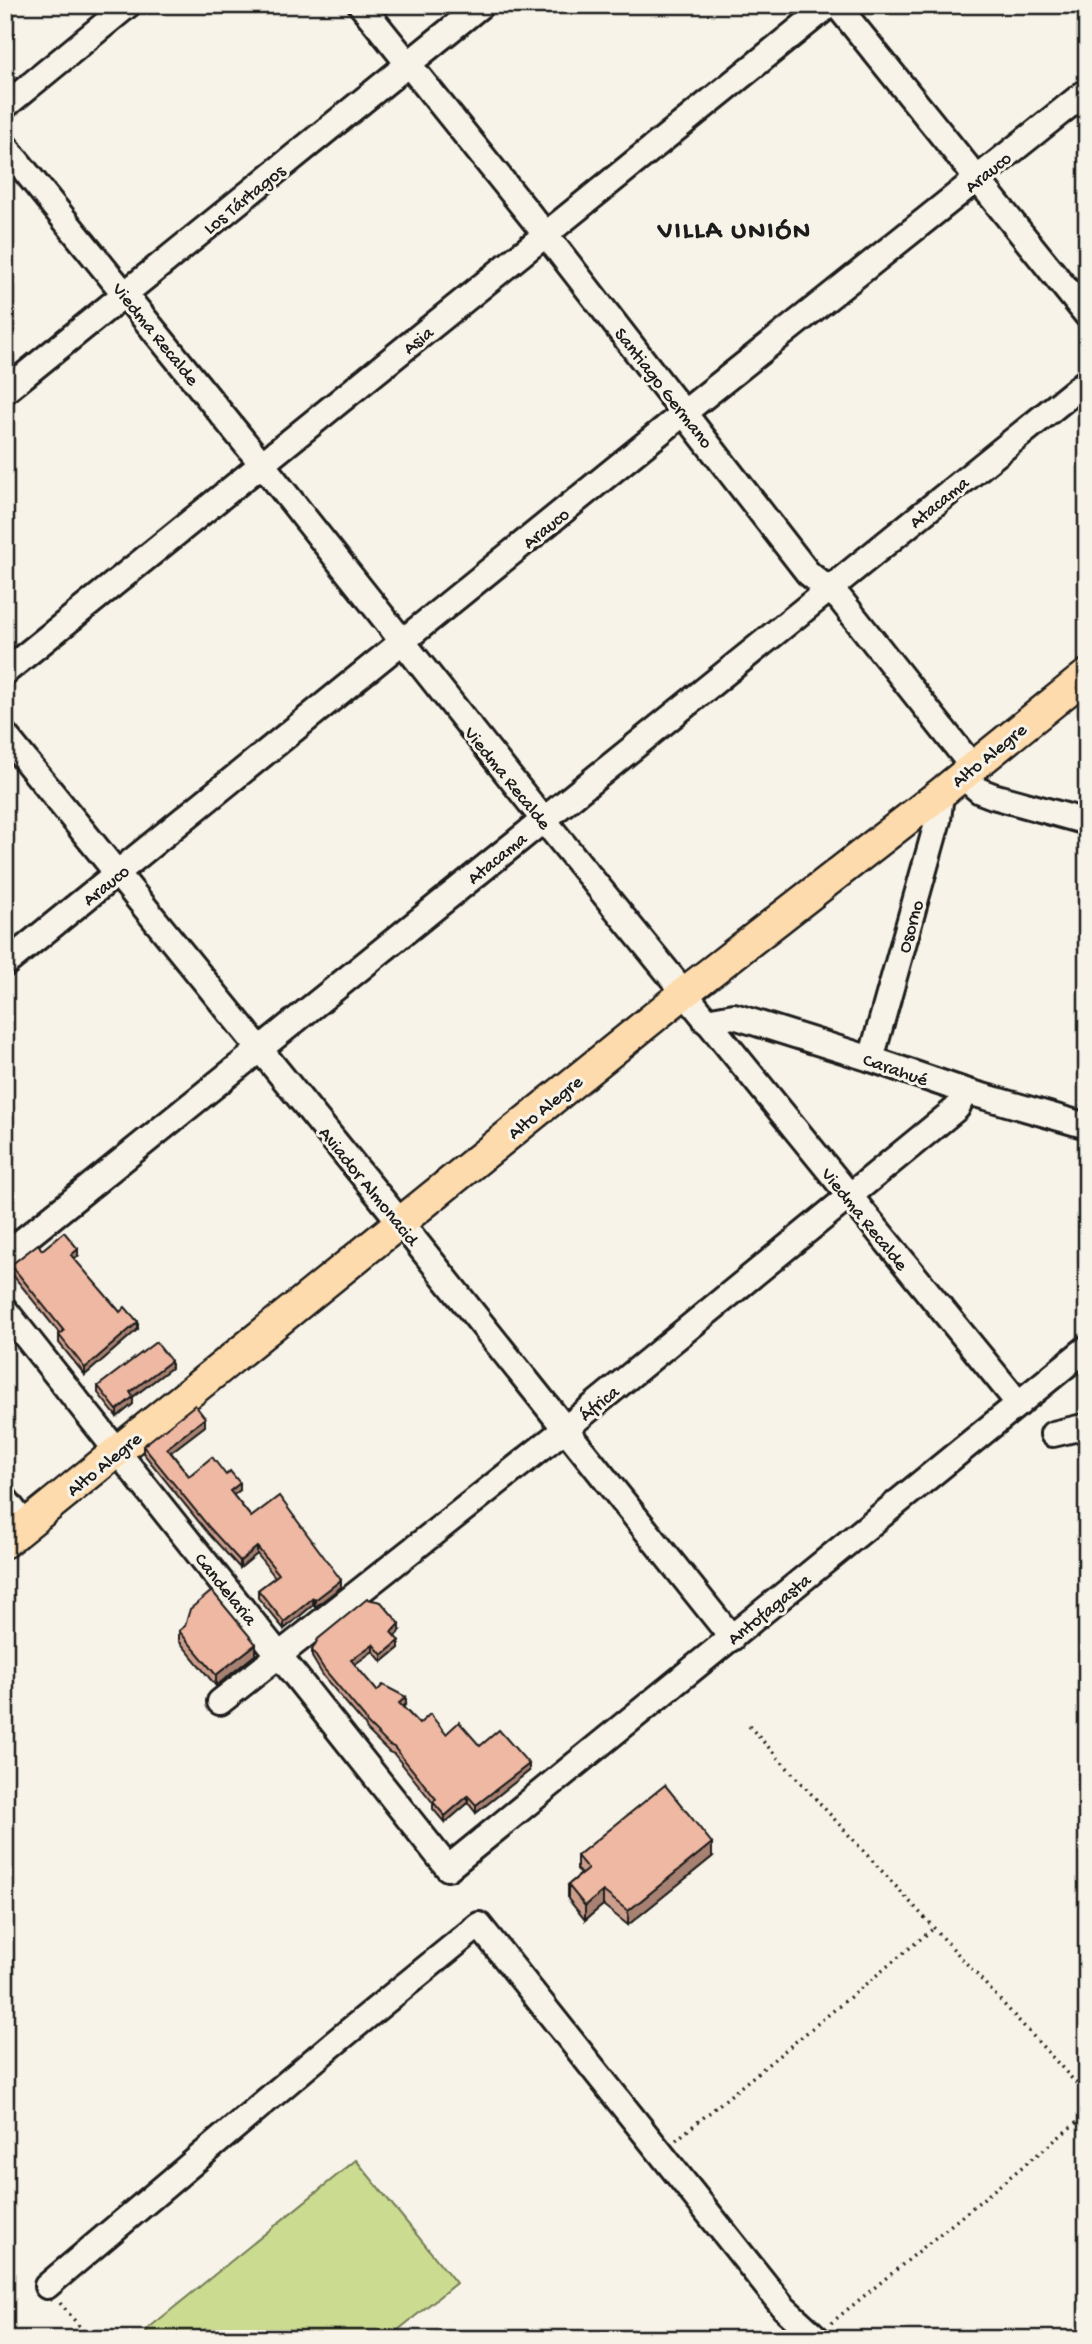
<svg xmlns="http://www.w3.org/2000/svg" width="1092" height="2344" viewBox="0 0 1092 2344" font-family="'Gochi Hand',sans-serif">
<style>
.green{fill:#cbdc91;stroke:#747c56;stroke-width:2}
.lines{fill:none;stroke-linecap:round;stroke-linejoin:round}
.minor-casing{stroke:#1c1c1c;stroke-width:30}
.major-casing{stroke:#1c1c1c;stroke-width:35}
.path{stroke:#1c1c1c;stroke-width:3.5;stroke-dasharray:2 5;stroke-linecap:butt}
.minor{stroke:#f7f3e8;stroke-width:24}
.major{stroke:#fedbac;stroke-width:30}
.wall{fill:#cd9e8b;stroke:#1c1c1c;stroke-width:2}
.shaded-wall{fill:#a78171;stroke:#1c1c1c;stroke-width:2}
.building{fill:#eeb8a2;stroke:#1c1c1c;stroke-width:2}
.labels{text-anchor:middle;stroke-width:6;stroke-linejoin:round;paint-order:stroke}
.street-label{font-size:19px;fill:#1c1c1c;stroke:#f7f3e8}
.district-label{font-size:26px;font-weight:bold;letter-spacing:2px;fill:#1c1c1c;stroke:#f7f3e8}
</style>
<rect width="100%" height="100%" fill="#f7f3e8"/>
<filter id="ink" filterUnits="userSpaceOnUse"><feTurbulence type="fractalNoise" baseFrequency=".0143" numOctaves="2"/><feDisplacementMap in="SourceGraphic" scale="14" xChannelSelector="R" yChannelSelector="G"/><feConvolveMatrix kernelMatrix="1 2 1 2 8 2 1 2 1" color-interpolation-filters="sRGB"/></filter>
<g filter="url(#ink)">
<polygon class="green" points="356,2160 456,2283 387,2339 152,2339 145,2331"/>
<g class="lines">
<defs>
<g id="minor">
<polyline points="361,5 546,235 808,573 840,599 972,766"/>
<polyline points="837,5 1087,315"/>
<polyline points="5,106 128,5"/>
<polyline points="5,146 262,464 543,819 1019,1404"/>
<polyline points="5,391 481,5"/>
<polyline points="5,672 829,5"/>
<polyline points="5,735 401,1223 732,1638"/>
<polyline points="961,775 980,791 993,796 1087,822"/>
<polyline points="5,964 685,412 1087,91"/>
<polyline points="706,1021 734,1016 871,1059 965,1091 1087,1126"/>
<polyline points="871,1059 938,820 941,793"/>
<polyline points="5,1255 1087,381"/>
<polyline points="5,1310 448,1868 1087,1348"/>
<polyline points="1053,1434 1087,1426"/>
<polyline points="5,1499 26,1526"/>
<polyline points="220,1702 565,1429 957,1108 965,1091"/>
<polyline points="47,2286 332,2045 479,1925 784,2308 818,2339"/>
</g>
<polyline id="major" points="5,1542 684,993 941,793 1087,675"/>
</defs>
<use href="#minor" class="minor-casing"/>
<use href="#major" class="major-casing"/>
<g class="path">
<polyline points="749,1726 1087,2095"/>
<polyline points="676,2140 934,1928"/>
<polyline points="60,2303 90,2339"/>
<polyline points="831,2323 1087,2114"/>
</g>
<use href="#minor" class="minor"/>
<use href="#major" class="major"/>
</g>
<g class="wall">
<polygon points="42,1250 78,1256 74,1259 120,1312 138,1329 85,1375 59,1343 59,1335 60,1334 11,1273 11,1265"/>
<polygon points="171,1368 133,1397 133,1404 117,1417 98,1393 98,1386"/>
<polygon points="205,1426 171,1452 189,1476 226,1475 240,1490 233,1495 251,1517 341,1587 315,1607 313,1605 284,1629 258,1598 258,1590 275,1577 257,1554 240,1568 208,1533 143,1453 143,1446"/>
<polygon points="185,1626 256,1654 216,1686 179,1641 179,1631"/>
<polygon points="400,1631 395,1636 399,1648 382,1662 373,1651 354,1664 377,1691 406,1704 403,1707 419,1724 480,1746 529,1771 476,1813 468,1803 445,1823 433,1809 433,1803 394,1754 389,1752 367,1730 365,1725 324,1677 312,1657 312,1650"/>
<polygon points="577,1856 712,1857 628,1925 603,1905 585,1920 568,1899 568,1885 581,1874 577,1870"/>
</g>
<g class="shaded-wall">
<polygon points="78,1249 78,1256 71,1262 71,1255"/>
<polygon points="138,1322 138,1329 85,1375 85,1368"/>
<polygon points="171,1361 171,1368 130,1399 130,1392"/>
<polygon points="133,1397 133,1404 117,1417 117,1410"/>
<polygon points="205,1418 205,1426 167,1455 167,1448"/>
<polygon points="240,1483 240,1490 230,1498 230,1491"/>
<polygon points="257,1547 257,1554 240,1568 240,1561"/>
<polygon points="341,1580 341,1587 315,1607 315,1600"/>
<polygon points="313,1598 313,1605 284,1629 284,1622"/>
<polygon points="400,1624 400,1631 391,1639 391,1632"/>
<polygon points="399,1641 399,1648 382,1662 382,1655"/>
<polygon points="256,1644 256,1654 216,1686 216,1675"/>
<polygon points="373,1644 373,1651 351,1667 351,1660"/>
<polygon points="406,1697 406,1704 399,1710 399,1703"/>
<polygon points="529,1764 529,1771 476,1813 476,1805"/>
<polygon points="468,1796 468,1803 445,1823 445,1816"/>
<polygon points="712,1843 712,1857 628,1925 628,1911"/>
<polygon points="603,1891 603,1905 585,1920 585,1906"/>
</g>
<g class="building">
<polygon points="64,1232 78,1249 71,1255 120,1312 125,1307 138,1322 85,1368 59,1335 64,1331 11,1265 38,1244 42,1250"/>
<polygon points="156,1342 171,1361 130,1392 133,1397 117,1410 98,1386"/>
<polygon points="195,1405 205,1418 167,1448 189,1476 212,1457 226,1475 230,1471 240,1483 230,1491 251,1517 279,1496 341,1580 315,1600 313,1598 284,1622 258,1590 279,1574 257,1547 240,1561 208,1526 143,1446"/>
<polygon points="212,1591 256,1644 216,1675 179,1631 185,1626 190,1609"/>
<polygon points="367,1599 381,1602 400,1624 391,1632 399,1641 382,1655 373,1644 351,1660 377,1691 383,1685 406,1697 399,1703 419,1724 430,1714 446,1734 459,1722 480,1746 499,1730 529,1764 476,1805 468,1796 445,1816 433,1802 436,1799 394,1747 389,1745 367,1723 365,1718 324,1669 312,1650 318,1639"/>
<polygon points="665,1785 712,1843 628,1911 603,1891 585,1906 568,1885 588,1869 577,1856"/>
</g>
</g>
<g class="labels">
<g class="street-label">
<text transform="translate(987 171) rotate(-39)" y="7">Arauco</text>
<text transform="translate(243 198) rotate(-39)" y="7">Los Tártagos</text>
<text transform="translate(157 333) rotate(51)" y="7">Viedma Recalde</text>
<text transform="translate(417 339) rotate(-39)" y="7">Asia</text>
<text transform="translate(665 387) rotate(52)" y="7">Santiago Germano</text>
<text transform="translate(938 501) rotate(-39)" y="7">Atacama</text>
<text transform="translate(545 527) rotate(-39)" y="7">Arauco</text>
<text transform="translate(988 754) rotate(-39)" y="7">Alto Alegre</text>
<text transform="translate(509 777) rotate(51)" y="7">Viedma Recalde</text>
<text transform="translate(496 857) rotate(-39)" y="7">Atacama</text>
<text transform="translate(105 884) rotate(-39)" y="7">Arauco</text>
<text transform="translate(909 926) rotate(-74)" y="7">Osorno</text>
<text transform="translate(896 1068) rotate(19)" y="7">Carahué</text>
<text transform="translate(544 1106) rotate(-39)" y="7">Alto Alegre</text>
<text transform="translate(370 1185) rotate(51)" y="7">Aviador Almonacid</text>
<text transform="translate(866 1218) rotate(51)" y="7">Viedma Recalde</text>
<text transform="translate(598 1402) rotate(-39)" y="7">África</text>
<text transform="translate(103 1463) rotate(-39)" y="7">Alto Alegre</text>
<text transform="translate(227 1588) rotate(51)" y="7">Candelaria</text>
<text transform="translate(768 1608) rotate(-39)" y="7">Antofagasta</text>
</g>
<g class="district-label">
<text x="735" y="237">VILLA UNIÓN</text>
</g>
</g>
<rect width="1092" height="2344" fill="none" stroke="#f7f3e8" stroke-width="28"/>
<rect x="14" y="14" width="1064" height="2316" fill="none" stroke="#1c1c1c" stroke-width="2.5" filter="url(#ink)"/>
</svg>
